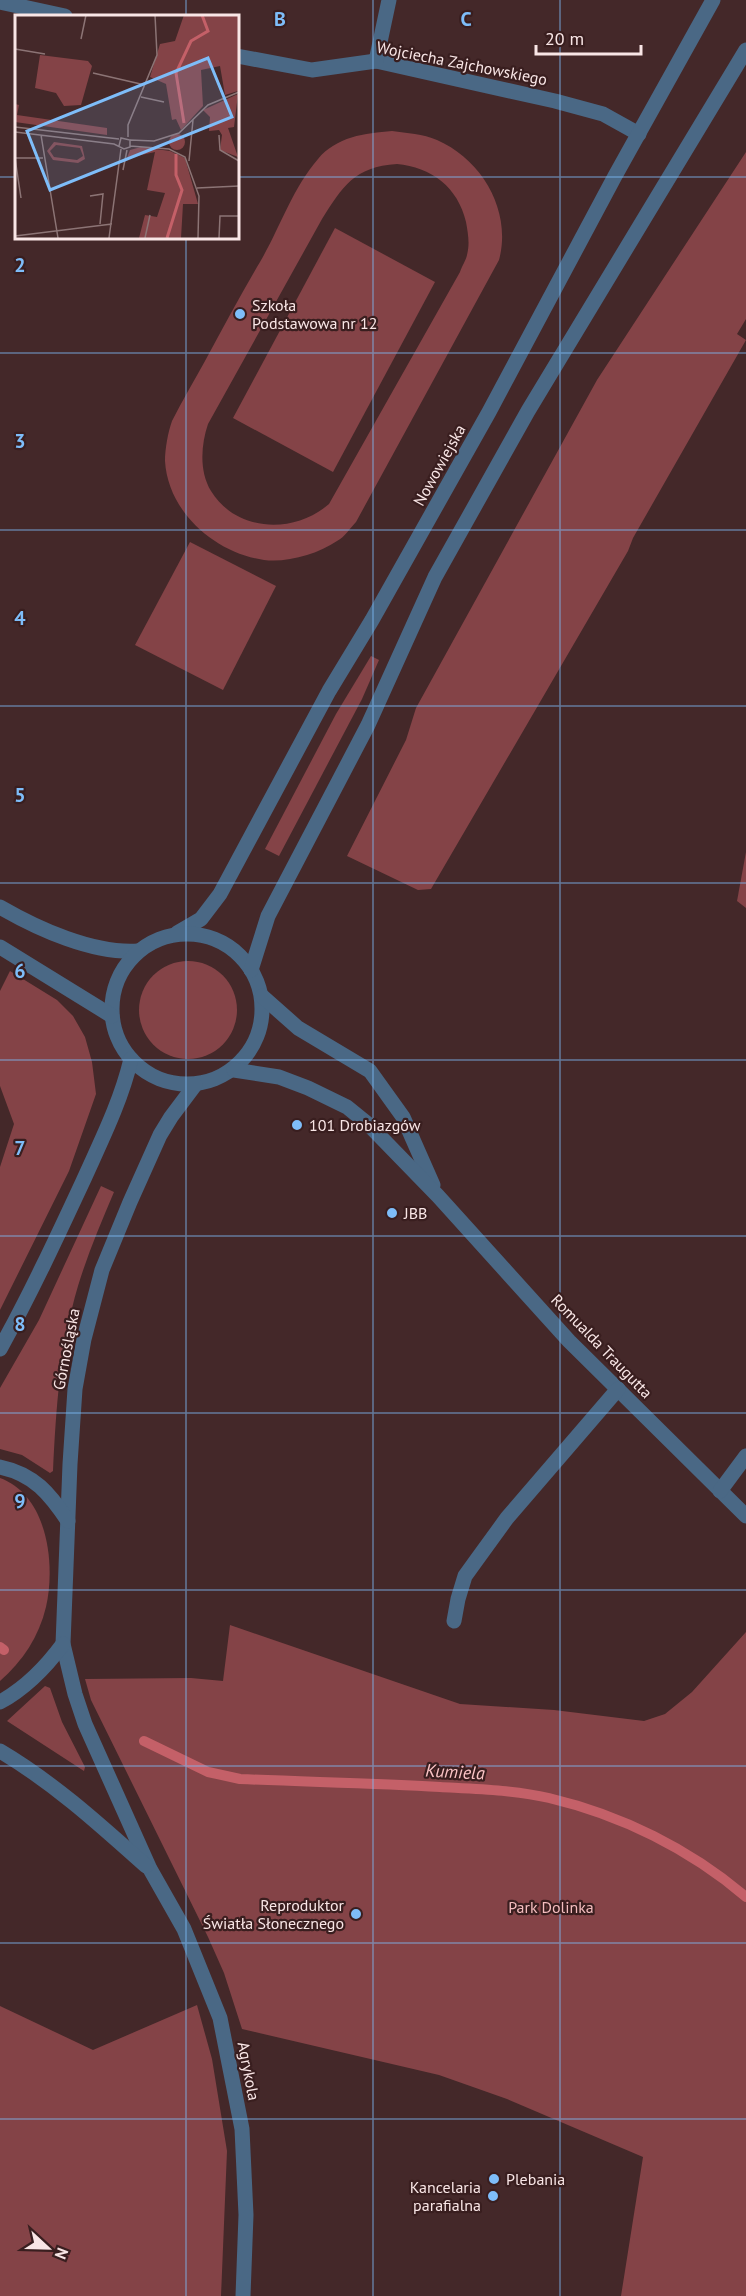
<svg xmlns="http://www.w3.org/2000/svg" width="746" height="2296" viewBox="0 0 746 2296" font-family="'PT Sans',sans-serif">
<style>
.green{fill:#844347;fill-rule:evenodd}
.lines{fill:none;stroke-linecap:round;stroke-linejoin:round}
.stream{stroke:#c46068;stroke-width:10}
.minor{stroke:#4a6885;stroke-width:15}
.grid{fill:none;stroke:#7ebdf9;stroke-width:1.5;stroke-opacity:0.55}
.poi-dot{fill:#7ebdf9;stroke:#391e1f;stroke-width:2}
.labels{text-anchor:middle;stroke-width:4.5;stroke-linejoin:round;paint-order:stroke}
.street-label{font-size:16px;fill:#f9e6e6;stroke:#391e1f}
.poi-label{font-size:16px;fill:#f9e6e6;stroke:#391e1f;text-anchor:start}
.park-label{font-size:16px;fill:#f4bdbf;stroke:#391e1f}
.water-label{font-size:18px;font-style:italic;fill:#fac3c5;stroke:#391e1f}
.inset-river{fill:none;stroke:#c46068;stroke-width:3}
.inset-road{fill:none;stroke:#8c7475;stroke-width:1.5}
.view{fill:#7ebdf9;fill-opacity:0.15;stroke:#7ebdf9;stroke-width:3}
.inset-edge{fill:none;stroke:#f9e6e6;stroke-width:3}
.grid-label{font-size:20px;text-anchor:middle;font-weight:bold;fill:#7ebdf9;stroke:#391e1f;stroke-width:4.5;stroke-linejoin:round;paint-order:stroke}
</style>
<rect width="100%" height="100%" fill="#442829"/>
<g class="green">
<path d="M392,131C407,133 423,134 437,140C483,160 512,212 499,260L356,522C350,528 345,537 337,541C318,554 287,563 264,560C215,553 168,512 165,461C165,449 168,432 172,421C182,401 194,381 205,361C223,328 241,294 260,262C280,228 292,189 318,159C336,137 365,133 392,131ZM397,164C431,167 458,187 466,222C468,233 470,244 467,255C466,260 462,266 460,272L329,504C295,534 237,533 211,491C199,471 201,445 208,424L322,219C343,186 354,167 397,164Z"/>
<polygon points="746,152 746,319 737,334 746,340 633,538 628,551 431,889 418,890 347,856 406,740 416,708 597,380"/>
<polygon points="335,228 435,282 333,472 233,418"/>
<polygon points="190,542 276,586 223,690 135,645"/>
<polygon points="371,656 379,660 362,699 279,856 265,849 336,714"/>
<polygon points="746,852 746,908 737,901"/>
<circle cx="188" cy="1010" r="49"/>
<polygon points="10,971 57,1000 73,1016 85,1037 92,1062 96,1094 69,1171 0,1310 0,1167 14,1124 0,1086 0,991"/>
<path d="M101,1186L114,1192C101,1223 88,1253 78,1286C60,1346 56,1409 53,1471L50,1473L22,1455L0,1449V1388L39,1320Z"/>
<path d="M0,1478C47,1495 56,1563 46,1607C39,1636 23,1661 0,1681Z"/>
<polygon points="230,1625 460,1704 554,1710 644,1721 665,1714 692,1692 746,1632 746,2296 621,2296 643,2157 507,2099 439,2075 242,2029 224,1973 208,1937 91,1700 85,1679 191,1678 223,1681"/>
<polygon points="45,1686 50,1688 62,1722 85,1767 84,1771 7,1721"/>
<polygon points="197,2005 212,2059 227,2151 221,2296 0,2296 0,2006 93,2050"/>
</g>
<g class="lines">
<g class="stream">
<polyline points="0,1647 4,1650"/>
<path d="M144,1741L208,1772L240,1779C307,1782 373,1783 440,1787C476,1789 514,1790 549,1798C621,1815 690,1849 746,1897"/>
</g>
<g class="minor">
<polyline points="0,2 65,16"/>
<polyline points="237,56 312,70 376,61 555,101 603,114 639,134"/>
<polyline points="376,61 389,0"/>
<path d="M0,907C38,929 93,954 138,951"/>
<polyline points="177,933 201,919 220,894 329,691 372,620 489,412 615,176 713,0"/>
<circle cx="187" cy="1009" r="75"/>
<polyline points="0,947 112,1016"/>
<polyline points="251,970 268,916 368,725 435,577 528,411 746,50"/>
<polyline points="262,996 298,1028 370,1071 403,1117 433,1185"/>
<polyline points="234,1070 279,1077 308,1088 347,1107 368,1124 438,1196 569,1341 746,1516"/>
<polyline points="195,1085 171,1117 160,1135 130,1202 102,1270 84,1339 75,1389 70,1464 63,1644 75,1694 85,1724 150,1869 184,1929 220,2018 242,2129 246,2215 243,2296"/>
<path d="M0,1349C31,1293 57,1237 84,1179C102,1139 121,1101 131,1059"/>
<path d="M0,1467C34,1474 50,1494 68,1521"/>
<polyline points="720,1491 746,1456"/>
<polyline points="454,1621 458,1599 465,1576 478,1558 507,1518 618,1389"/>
<path d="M0,1702C26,1688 46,1667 63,1644"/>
<path d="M0,1751C54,1783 99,1824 146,1866"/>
</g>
</g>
<path class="grid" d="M186,0V16M373,0V2296M560,0V2296M0,177H16M237,177H746M186,237V2296M0,353H746M0,530H746M0,706H746M0,883H746M0,1060H746M0,1236H746M0,1413H746M0,1590H746M0,1766H746M0,1943H746M0,2119H746"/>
<g class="poi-dot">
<circle cx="240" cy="314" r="6"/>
<circle cx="297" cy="1125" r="6"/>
<circle cx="392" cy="1213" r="6"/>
<circle cx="356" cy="1914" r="6"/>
<circle cx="494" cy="2179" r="6"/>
<circle cx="493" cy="2196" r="6"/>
</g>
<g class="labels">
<g class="street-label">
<text transform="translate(462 63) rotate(11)" y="6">Wojciecha Zajchowskiego</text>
<text transform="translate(439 465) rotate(-61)" y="6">Nowowiejska</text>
<text transform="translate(602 1346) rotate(46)" y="6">Romualda Traugutta</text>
<text transform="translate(66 1349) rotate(-79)" y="6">Górnośląska</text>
<text transform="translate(249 2071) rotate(79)" y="6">Agrykola</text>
</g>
<g class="poi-label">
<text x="252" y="311">Szkoła<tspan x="252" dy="18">Podstawowa nr 12</tspan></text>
<text x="309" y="1131">101 Drobiazgów</text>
<text x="404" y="1219">JBB</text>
<text x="344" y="1911" text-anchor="end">Reproduktor<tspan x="344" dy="18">Światła Słonecznego</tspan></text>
<text x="506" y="2185">Plebania</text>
<text x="481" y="2193" text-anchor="end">Kancelaria<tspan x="481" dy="18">parafialna</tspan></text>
</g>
<g class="park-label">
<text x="551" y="1913">Park Dolinka</text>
</g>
<g class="water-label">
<text transform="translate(455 1772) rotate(3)" y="6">Kumiela</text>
</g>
</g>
<g transform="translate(15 15)">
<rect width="224" height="224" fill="#442829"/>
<path d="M169,0H223V76L210,80L205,51L186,55L188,91L166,115L161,104L157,105L151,69L135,62L145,29L160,26ZM25,40L73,46L77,51L66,90L49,91L41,78L20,73ZM223,79L219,112L213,113L223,142L205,135L207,120L204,115L194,116L195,102L188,95ZM0,89L4,90L2,100L92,113V120L0,107ZM154 127a8 8 0 1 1 16 0a8 8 0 1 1-16 0ZM39,127L67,131L70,144L63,148L38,145L32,136ZM41,130L65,133L68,141L62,145L39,142L35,136ZM126,132L155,136L170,143L183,189H168L166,223H124L130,200L142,202L150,178L132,175L140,137L112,143L115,135Z" fill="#844347" fill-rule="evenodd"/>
<path class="inset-river" d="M169,108L161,58L176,26L193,16L187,0M152,223L167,175L161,160V139"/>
<path class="inset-road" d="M66,24L71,0M0,34L30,39M78,58L130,70M126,82L149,87M0,112L104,124M0,117L99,129L109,134L115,132V125L106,123L104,131M26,120L43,223M204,120L205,135L224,146M113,122V110L142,40L140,0M115,125L139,126L164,118L193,90L224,77M115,131L154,134L170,142L184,181L183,223M174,146L178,105M108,155L112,135M182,173L224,171M75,181L88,179L85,209M6,183L0,143H28M0,221L97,209M94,223L106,134M130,223L135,200M204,223L205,201H224"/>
<path class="view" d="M193,43L217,102L35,175L12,116Z"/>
<rect width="224" height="224" class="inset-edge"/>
</g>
<g class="grid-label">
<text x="280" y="26">B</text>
<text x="466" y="26">C</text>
<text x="20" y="272">2</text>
<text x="20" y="448">3</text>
<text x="20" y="625">4</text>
<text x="20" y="802">5</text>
<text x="20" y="978">6</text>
<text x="20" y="1155">7</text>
<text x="20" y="1331">8</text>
<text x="20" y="1508">9</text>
</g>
<g transform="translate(48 2248) rotate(112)" stroke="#391e1f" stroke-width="4.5" paint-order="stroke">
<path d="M0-4.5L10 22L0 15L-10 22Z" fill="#f9e6e6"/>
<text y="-9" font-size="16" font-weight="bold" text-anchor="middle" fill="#f9e6e6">N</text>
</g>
<path d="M536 45v9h105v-9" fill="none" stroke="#f9e6e6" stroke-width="3"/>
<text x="545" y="45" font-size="18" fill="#f9e6e6" stroke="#391e1f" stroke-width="4.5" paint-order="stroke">20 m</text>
</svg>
